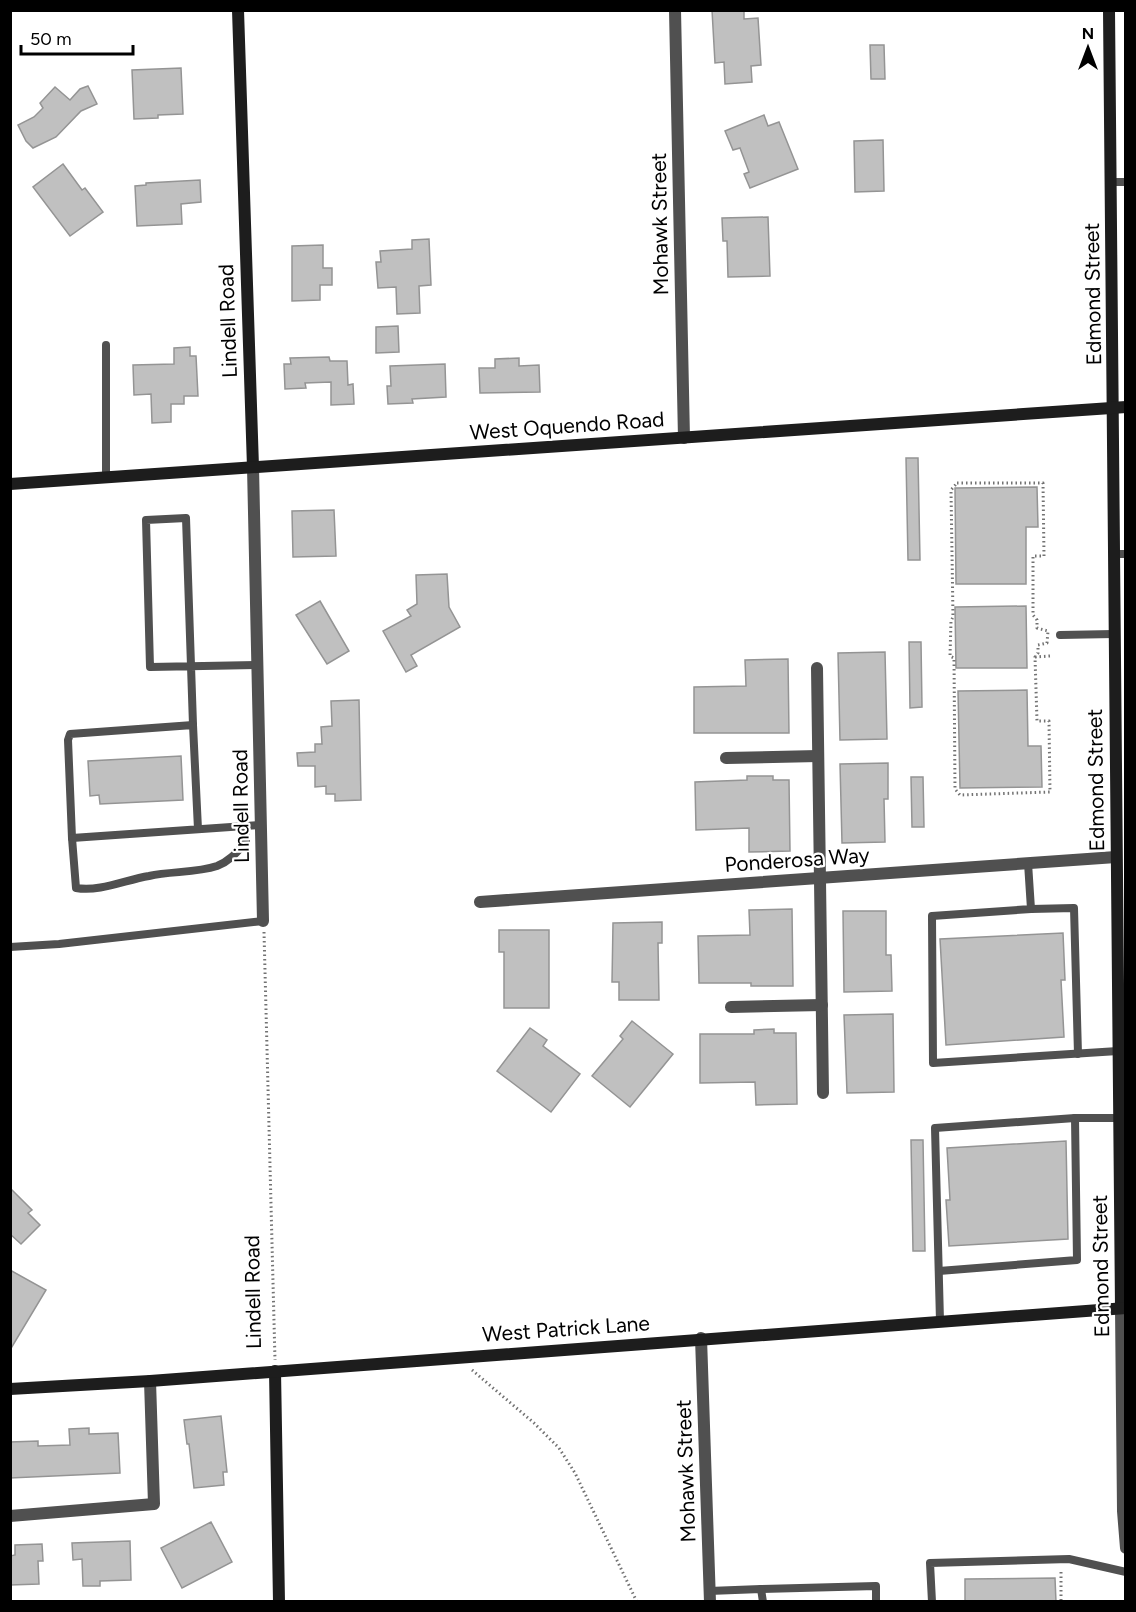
<svg xmlns="http://www.w3.org/2000/svg" width="1136" height="1612" viewBox="0 0 1136 1612" font-family="Figtree,sans-serif">
<style>
.building{fill:#c0c0c0;stroke:#949494;stroke-width:1.5}
.lines{fill:none;stroke-linecap:round;stroke-linejoin:round}
.path{stroke:#727272;stroke-width:3;stroke-dasharray:1.5 3;stroke-linecap:butt}
.lane{stroke:#505050;stroke-width:8}
.street{stroke:#505050;stroke-width:12}
.secondary{stroke:#1d1d1d;stroke-width:12}
.labels{text-anchor:middle;stroke-width:4.5;stroke-linejoin:round;paint-order:stroke}
.street-label{font-size:21px;fill:#000;stroke:#fff}
</style>
<rect width="100%" height="100%" fill="#fff"/>
<g class="building">
<polygon points="712,10 744,10 744,19 758,18 761,65 751,66 752,82 725,84 724,62 715,63"/>
<polygon points="870,45 884,45 885,79 871,79"/>
<polygon points="181,68 183,114 158,115 158,118 134,119 132,70"/>
<polygon points="88,86 97,104 81,111 56,137 33,148 26,141 18,125 34,117 43,108 40,103 55,87 70,100 80,89"/>
<polygon points="764,115 768,126 779,122 798,169 750,188 744,174 749,172 740,148 733,150 725,131"/>
<polygon points="883,140 884,191 855,192 854,141"/>
<polygon points="63,164 82,190 85,188 103,212 70,236 33,187"/>
<polygon points="200,180 201,202 181,204 182,224 137,226 135,186 146,185 146,183"/>
<polygon points="768,217 770,276 728,277 727,241 723,241 722,218"/>
<polygon points="429,239 431,285 419,286 420,313 397,314 396,287 378,288 376,262 381,262 380,251 412,249 412,240"/>
<polygon points="323,245 323,268 332,268 332,285 320,285 320,300 292,301 292,246"/>
<polygon points="398,326 399,352 376,353 376,327"/>
<polygon points="190,347 190,356 196,356 198,396 184,396 184,404 171,404 171,422 152,423 151,394 134,395 133,365 174,364 174,348"/>
<polygon points="329,357 330,361 347,361 348,385 353,384 354,404 331,405 331,382 305,383 306,388 285,389 284,364 291,364 290,358"/>
<polygon points="519,358 519,366 539,365 540,392 480,393 479,368 495,368 495,359"/>
<polygon points="445,364 446,397 412,399 413,403 388,404 387,386 391,386 390,366"/>
<polygon points="906,458 918,458 920,560 908,560"/>
<polygon points="1037,487 1038,527 1026,527 1026,584 956,584 955,488"/>
<polygon points="334,510 336,556 293,557 292,511"/>
<polygon points="447,574 449,607 460,627 411,655 417,666 406,672 383,631 411,616 407,610 417,604 416,575"/>
<polygon points="320,601 349,651 327,664 296,615"/>
<polygon points="1026,606 1027,668 956,668 955,607"/>
<polygon points="909,642 921,642 922,707 910,708"/>
<polygon points="885,652 887,739 840,740 838,653"/>
<polygon points="788,659 789,733 694,733 694,687 746,686 745,660"/>
<polygon points="1027,690 1028,746 1041,746 1042,787 960,788 958,691"/>
<polygon points="359,700 361,800 335,801 335,794 326,794 326,786 315,787 315,766 298,766 297,753 315,752 315,744 322,744 321,727 332,726 331,701"/>
<polygon points="181,756 183,800 100,804 99,795 90,796 88,761"/>
<polygon points="888,763 888,799 884,799 885,842 842,843 840,764"/>
<polygon points="747,776 773,776 773,780 789,780 790,851 749,852 749,828 696,830 695,782 747,780"/>
<polygon points="911,777 923,777 924,827 912,827"/>
<polygon points="792,909 793,986 751,986 751,983 699,983 698,936 750,935 749,910"/>
<polygon points="843,911 886,911 886,955 891,955 892,991 844,992"/>
<polygon points="662,922 662,943 658,943 659,1000 619,1000 619,982 612,982 613,923"/>
<polygon points="499,930 549,930 549,1008 504,1008 504,952 499,952"/>
<polygon points="1063,933 1065,980 1061,980 1064,1037 946,1045 940,939"/>
<polygon points="893,1014 894,1092 847,1093 844,1015"/>
<polygon points="632,1021 673,1054 630,1107 592,1076 623,1039 620,1036"/>
<polygon points="530,1028 547,1040 543,1046 580,1074 551,1112 497,1071"/>
<polygon points="774,1029 774,1033 796,1033 797,1104 756,1105 755,1082 700,1083 700,1034 754,1034 754,1030"/>
<polygon points="911,1140 923,1140 925,1251 913,1251"/>
<polygon points="1066,1141 1068,1239 949,1246 946,1200 950,1200 947,1148"/>
<polygon points="10,1188 32,1210 28,1213 40,1225 21,1244 10,1234"/>
<polygon points="10,1270 46,1290 10,1350"/>
<polygon points="221,1416 227,1472 223,1472 224,1485 194,1488 189,1444 187,1444 184,1420"/>
<polygon points="89,1428 89,1434 118,1433 120,1473 10,1478 10,1442 38,1441 38,1446 70,1445 69,1429"/>
<polygon points="211,1522 232,1562 182,1588 161,1548"/>
<polygon points="130,1541 131,1580 100,1581 100,1586 83,1586 82,1559 73,1560 72,1543"/>
<polygon points="42,1544 43,1561 38,1561 39,1584 10,1585 10,1556 15,1555 15,1545"/>
<polygon points="1055,1578 1056,1602 965,1602 965,1579"/>
</g>
<g class="lines">
<g class="path">
<polygon points="957,483 1043,483 1044,556 1033,556 1033,615 1037,620 1037,628 1048,631 1047,643 1038,645 1038,653 1035,657 1037,721 1049,721 1050,792 960,795 955,789 954,658 950,656 951,621 953,617 951,490"/>
<polyline points="1035,657 1050,656"/>
<polyline points="264,932 275,1360"/>
<polyline points="472,1370 534,1423 559,1448 575,1473 637,1602"/>
<polyline points="1061,1572 1061,1602"/>
</g>
<g class="lane">
<polyline points="1111,182 1126,182"/>
<polyline points="106,345 106,477"/>
<polyline points="1113,554 1126,554"/>
<polyline points="1060,635 1114,634"/>
<polyline points="193,725 186,518 146,520 150,667 257,665"/>
<polyline points="198,829 193,725 70,734 68,740 72,838 261,825"/>
<path d="M72,838L76,888C100,892 125,880 149,876C171,871 196,873 217,866C230,861 237,852 246,842L245,827"/>
<polyline points="1028,863 1031,909 932,916 933,1063 1118,1051"/>
<polyline points="1031,909 1074,908 1078,1054"/>
<polyline points="10,947 59,944 263,921"/>
<polyline points="939,1271 1077,1260 1075,1118"/>
<polyline points="940,1321 935,1128 1075,1118 1119,1118"/>
<polyline points="761,1589 876,1586 876,1602"/>
<polyline points="709,1591 761,1589 763,1602"/>
<polyline points="932,1602 930,1563 1069,1559 1126,1572"/>
</g>
<g class="street">
<polyline points="675,10 684,438"/>
<polyline points="253,467 263,921"/>
<polyline points="817,668 823,1093"/>
<polyline points="726,758 818,756"/>
<polyline points="480,902 1116,857"/>
<polyline points="731,1007 822,1005"/>
<polyline points="1121,1308 1123,1511 1126,1548"/>
<polyline points="701,1338 710,1602"/>
<polyline points="10,1516 154,1504 150,1381"/>
</g>
<g class="secondary">
<polyline points="238,10 253,467"/>
<polyline points="1109,10 1121,1308"/>
<polyline points="10,484 1126,407"/>
<polyline points="275,1371 279,1602"/>
<polyline points="10,1389 150,1381 1126,1308"/>
</g>
</g>
<g class="labels">
<g class="street-label">
<text transform="translate(660 224) rotate(-91)" y="7">Mohawk Street</text>
<text transform="translate(1093 294) rotate(-91)" y="7">Edmond Street</text>
<text transform="translate(228 321) rotate(-92)" y="7">Lindell Road</text>
<text transform="translate(567 426) rotate(-4)" y="7">West Oquendo Road</text>
<text transform="translate(1096 780) rotate(-91)" y="7">Edmond Street</text>
<text transform="translate(241 806) rotate(-91)" y="7">Lindell Road</text>
<text transform="translate(797 860) rotate(-4)" y="7">Ponderosa Way</text>
<text transform="translate(1101 1266) rotate(-91)" y="7">Edmond Street</text>
<text transform="translate(253 1292) rotate(-91)" y="7">Lindell Road</text>
<text transform="translate(566 1329) rotate(-4)" y="7">West Patrick Lane</text>
<text transform="translate(686 1471) rotate(-92)" y="7">Mohawk Street</text>
</g>
</g>
<rect width="1136" height="1612" fill="none" stroke="#000000" stroke-width="24"/>
<g transform="translate(1088 48)" stroke="#ffffff" stroke-width="4.5" paint-order="stroke">
<path d="M0-4.5L10 22L0 15L-10 22Z" fill="#000000"/>
<text y="-9" font-size="16" font-weight="bold" text-anchor="middle" fill="#000000">N</text>
</g>
<path d="M21 45v9h112v-9" fill="none" stroke="#000000" stroke-width="3"/>
<text x="30" y="45" font-size="18" fill="#000000" stroke="#ffffff" stroke-width="4.5" paint-order="stroke">50 m</text>
</svg>
